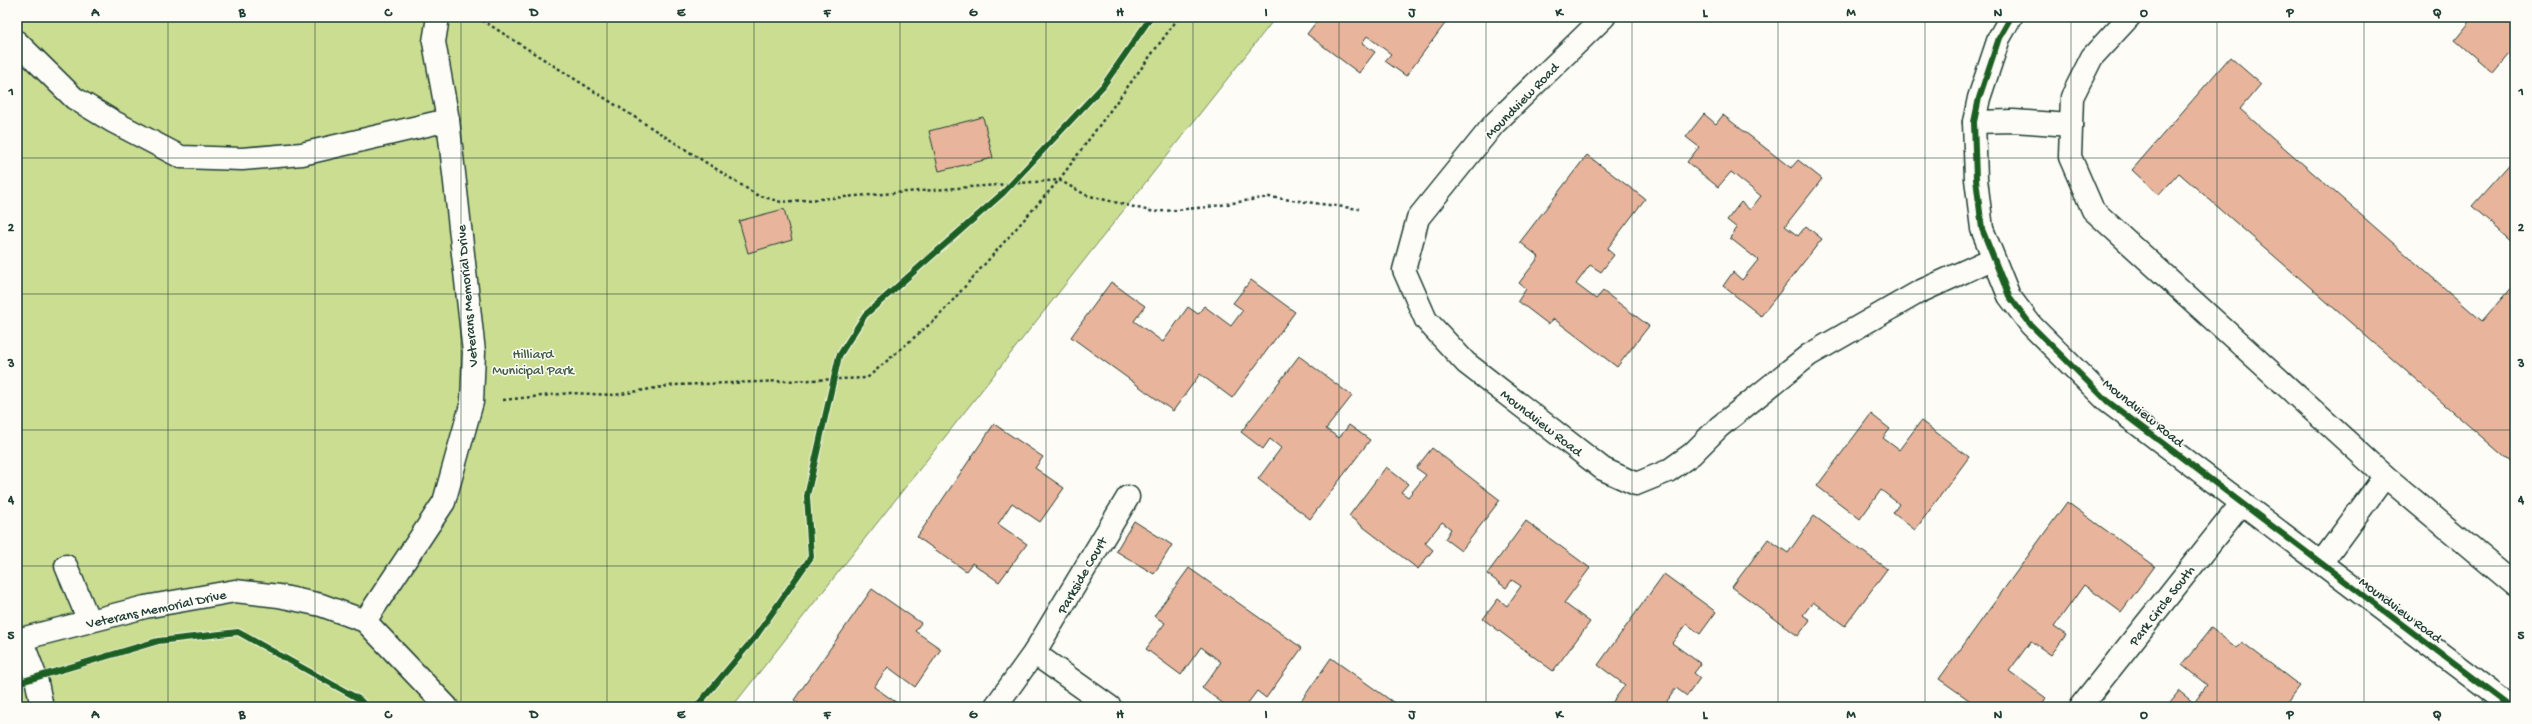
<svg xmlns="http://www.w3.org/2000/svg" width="2532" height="724" viewBox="0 0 2532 724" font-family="'Gochi Hand',sans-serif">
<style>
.green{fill:#cbdd91;stroke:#758d62}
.building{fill:#e8b49b;stroke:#1f3d34}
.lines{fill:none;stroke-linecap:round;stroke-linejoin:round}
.minor-casing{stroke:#1f3d34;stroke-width:25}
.path{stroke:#1f3d34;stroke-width:2.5;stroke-dasharray:3 3;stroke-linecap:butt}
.minor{stroke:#fdfcf7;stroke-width:22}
.cycleway-casing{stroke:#fdfcf7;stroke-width:8}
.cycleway{stroke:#1b5e20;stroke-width:6}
.grid{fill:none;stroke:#1f3d34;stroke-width:1;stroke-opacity:0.55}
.labels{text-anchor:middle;stroke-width:3;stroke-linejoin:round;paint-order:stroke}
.street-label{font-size:14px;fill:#1f3d34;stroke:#fdfcf7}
.park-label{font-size:14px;fill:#415d47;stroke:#fdfcf7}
.neatline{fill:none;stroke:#1f3d34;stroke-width:1.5}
.grid-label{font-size:13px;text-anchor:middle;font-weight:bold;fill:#1f3d34}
</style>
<rect width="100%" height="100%" fill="#fdfcf7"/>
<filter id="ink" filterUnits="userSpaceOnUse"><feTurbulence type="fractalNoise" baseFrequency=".025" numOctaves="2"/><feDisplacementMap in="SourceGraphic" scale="8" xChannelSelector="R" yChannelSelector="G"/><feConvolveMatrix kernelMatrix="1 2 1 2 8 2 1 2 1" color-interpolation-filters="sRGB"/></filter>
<g filter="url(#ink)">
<polygon class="green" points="17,17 1276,17 732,707 17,707"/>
<g class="building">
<polygon points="1320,17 1450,17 1406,76 1385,61 1391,54 1367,36 1362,43 1375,52 1359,73 1307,34"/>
<polygon points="2474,17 2515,17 2515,59 2509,54 2493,73 2455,40"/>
<polygon points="2230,57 2261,84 2240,109 2482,321 2515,283 2515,466 2179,173 2159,195 2132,170"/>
<polygon points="1704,114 1716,124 1723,115 1791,168 1798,160 1822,179 1785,226 1798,236 1806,226 1822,239 1761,316 1723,286 1733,272 1742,280 1758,260 1730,238 1737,228 1727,220 1741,202 1750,210 1761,196 1731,172 1718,187 1687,162 1699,147 1686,137"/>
<polygon points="983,117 993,158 939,171 929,131"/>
<polygon points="1587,155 1645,199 1607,249 1614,255 1601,272 1590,265 1576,284 1596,299 1603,291 1649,326 1617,367 1554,319 1548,324 1518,301 1526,289 1519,283 1539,257 1520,242"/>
<polygon points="2515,158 2515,244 2472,206"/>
<polygon points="784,209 792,240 748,253 739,221"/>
<polygon points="1251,280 1295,312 1232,398 1200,374 1173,411 1071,337 1111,282 1145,306 1134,321 1163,342 1188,307 1198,314 1204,306 1231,326 1243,310 1233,303"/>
<polygon points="1299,356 1352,396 1326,429 1339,438 1349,425 1370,440 1310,519 1258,479 1281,448 1270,439 1263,449 1241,432"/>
<polygon points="1871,414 1890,429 1883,438 1899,450 1921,421 1969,457 1915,530 1893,513 1899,504 1881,490 1860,519 1817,486"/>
<polygon points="994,424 1043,457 1035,468 1064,488 1040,522 1012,503 998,524 1027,544 999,582 972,563 966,571 917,537"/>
<polygon points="1432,448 1500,500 1461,551 1445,539 1451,529 1442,522 1425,543 1433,550 1418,569 1349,516 1386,467 1408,484 1401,492 1408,497 1426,475 1416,468"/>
<polygon points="2067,502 2155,566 2121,612 2084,585 2054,627 2066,635 2051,655 2031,641 2009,671 2046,698 2040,707 1979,707 1939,679"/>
<polygon points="1814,516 1887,569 1845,626 1813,602 1803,615 1810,620 1798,636 1732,587 1768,539 1788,553"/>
<polygon points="1134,521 1172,545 1154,574 1116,551"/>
<polygon points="1526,521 1590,568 1564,603 1590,622 1553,671 1483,619 1498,599 1507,606 1521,586 1512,580 1506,588 1487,574"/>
<polygon points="1189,568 1302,648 1266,698 1257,691 1245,707 1228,707 1202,688 1221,662 1201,647 1181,675 1146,649 1165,623 1154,616"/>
<polygon points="1664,574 1716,612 1700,634 1687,624 1672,643 1701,664 1694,673 1700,678 1687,696 1676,688 1663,707 1609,707 1625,685 1598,665"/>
<polygon points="872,589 921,623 915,631 941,649 915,687 888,667 874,687 900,705 898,707 804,707 794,700"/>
<polygon points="2211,628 2237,648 2242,642 2300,686 2284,707 2166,707 2179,691 2194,703 2207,685 2182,665"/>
<polygon points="1331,658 1400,707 1297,707"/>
</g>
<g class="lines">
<defs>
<g id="minor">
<polyline points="1604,17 1494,124 1418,218 1404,270 1426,320 1466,363 1603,469 1636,484 1668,471 1692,454 1719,427 1809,355 1919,292 1992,259"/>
<polyline points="2011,17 1999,38 1979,98 1974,122 1976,179 1982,229 2009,296 2031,325 2107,401 2511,707"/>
<polyline points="2129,17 2092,57 2072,97 2070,157 2093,210 2385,476 2515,585"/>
<polyline points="17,42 74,98 114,122 181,157 242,159 302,154 448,120"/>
<polyline points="1974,122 2013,121 2071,125"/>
<polyline points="2321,563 2385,476"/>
<polyline points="66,566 89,621"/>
<polyline points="365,621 444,502 472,402 474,352 448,120 434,42 438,17"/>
<polyline points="21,639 36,678 42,707"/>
<polyline points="17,640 145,607 235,591 279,596 321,605 365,621 447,707"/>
<polyline points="1034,653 1110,707"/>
<polyline points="995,707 1034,653 1128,497"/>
<polyline points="2080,707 2242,503"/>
</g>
</defs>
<use href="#minor" class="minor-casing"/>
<g class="path">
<polyline points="482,20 757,195 781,202 1059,180 1086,195 1154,212 1208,207 1269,197 1359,209"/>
<polyline points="503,400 570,393 615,395 675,385 867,378 938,317 1059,180 1179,17"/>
</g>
<use href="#minor" class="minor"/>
<defs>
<g id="cycleway">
<polyline points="2011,17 1999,38 1979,98 1974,122 1976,179 1982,229 2009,296 2031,325 2107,401 2511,707"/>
<polyline points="17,683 158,641 238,632 359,699 367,707"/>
<polyline points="696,707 756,636 811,557 807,496 839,356 865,315 1003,193 1103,86 1151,17"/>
</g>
</defs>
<use href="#cycleway" class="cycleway-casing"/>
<use href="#cycleway" class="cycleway"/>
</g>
</g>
<path class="grid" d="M168,17V707M315,17V707M461,17V707M607,17V707M754,17V707M900,17V707M1046,17V707M1193,17V707M1339,17V707M1486,17V707M1632,17V707M1778,17V707M1925,17V707M2071,17V707M2217,17V707M2364,17V707M17,158H2515M17,294H2515M17,430H2515M17,566H2515"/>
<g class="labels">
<g class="street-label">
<text transform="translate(1521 100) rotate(-46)" y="5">Moundview Road</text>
<text transform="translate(466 296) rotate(-95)" y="5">Veterans Memorial Drive</text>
<text transform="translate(2144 412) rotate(39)" y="5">Moundview Road</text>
<text transform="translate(1542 422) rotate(38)" y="5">Moundview Road</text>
<text transform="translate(1081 575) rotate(-60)" y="5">Parkside Court</text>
<text transform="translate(2161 605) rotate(-52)" y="5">Park Circle South</text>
<text transform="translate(156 608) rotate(-12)" y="5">Veterans Memorial Drive</text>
<text transform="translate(2401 609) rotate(37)" y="5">Moundview Road</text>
</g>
<g class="park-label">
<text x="533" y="358">Hilliard<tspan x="533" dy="16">Municipal Park</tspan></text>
</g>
</g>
<rect width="2532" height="724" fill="none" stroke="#fdfcf7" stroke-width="44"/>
<rect x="22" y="22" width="2488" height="680" class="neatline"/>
<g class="grid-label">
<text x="95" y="16">A</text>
<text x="242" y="16">B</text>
<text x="388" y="16">C</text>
<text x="534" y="16">D</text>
<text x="681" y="16">E</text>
<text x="827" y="16">F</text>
<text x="973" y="16">G</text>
<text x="1120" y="16">H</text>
<text x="1266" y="16">I</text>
<text x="1412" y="16">J</text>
<text x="1559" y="16">K</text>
<text x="1705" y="16">L</text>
<text x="1851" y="16">M</text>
<text x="1998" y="16">N</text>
<text x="2144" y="16">O</text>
<text x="2290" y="16">P</text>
<text x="2437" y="16">Q</text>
<text x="11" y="95">1</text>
<text x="2521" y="95">1</text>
<text x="11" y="231">2</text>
<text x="2521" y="231">2</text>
<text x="11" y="367">3</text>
<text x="2521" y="367">3</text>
<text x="11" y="503">4</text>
<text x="2521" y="503">4</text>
<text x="11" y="639">5</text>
<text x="2521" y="639">5</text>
<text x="95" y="718">A</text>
<text x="242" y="718">B</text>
<text x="388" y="718">C</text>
<text x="534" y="718">D</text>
<text x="681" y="718">E</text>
<text x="827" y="718">F</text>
<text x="973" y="718">G</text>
<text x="1120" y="718">H</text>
<text x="1266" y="718">I</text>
<text x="1412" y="718">J</text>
<text x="1559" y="718">K</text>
<text x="1705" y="718">L</text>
<text x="1851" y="718">M</text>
<text x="1998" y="718">N</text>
<text x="2144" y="718">O</text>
<text x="2290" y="718">P</text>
<text x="2437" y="718">Q</text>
</g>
</svg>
